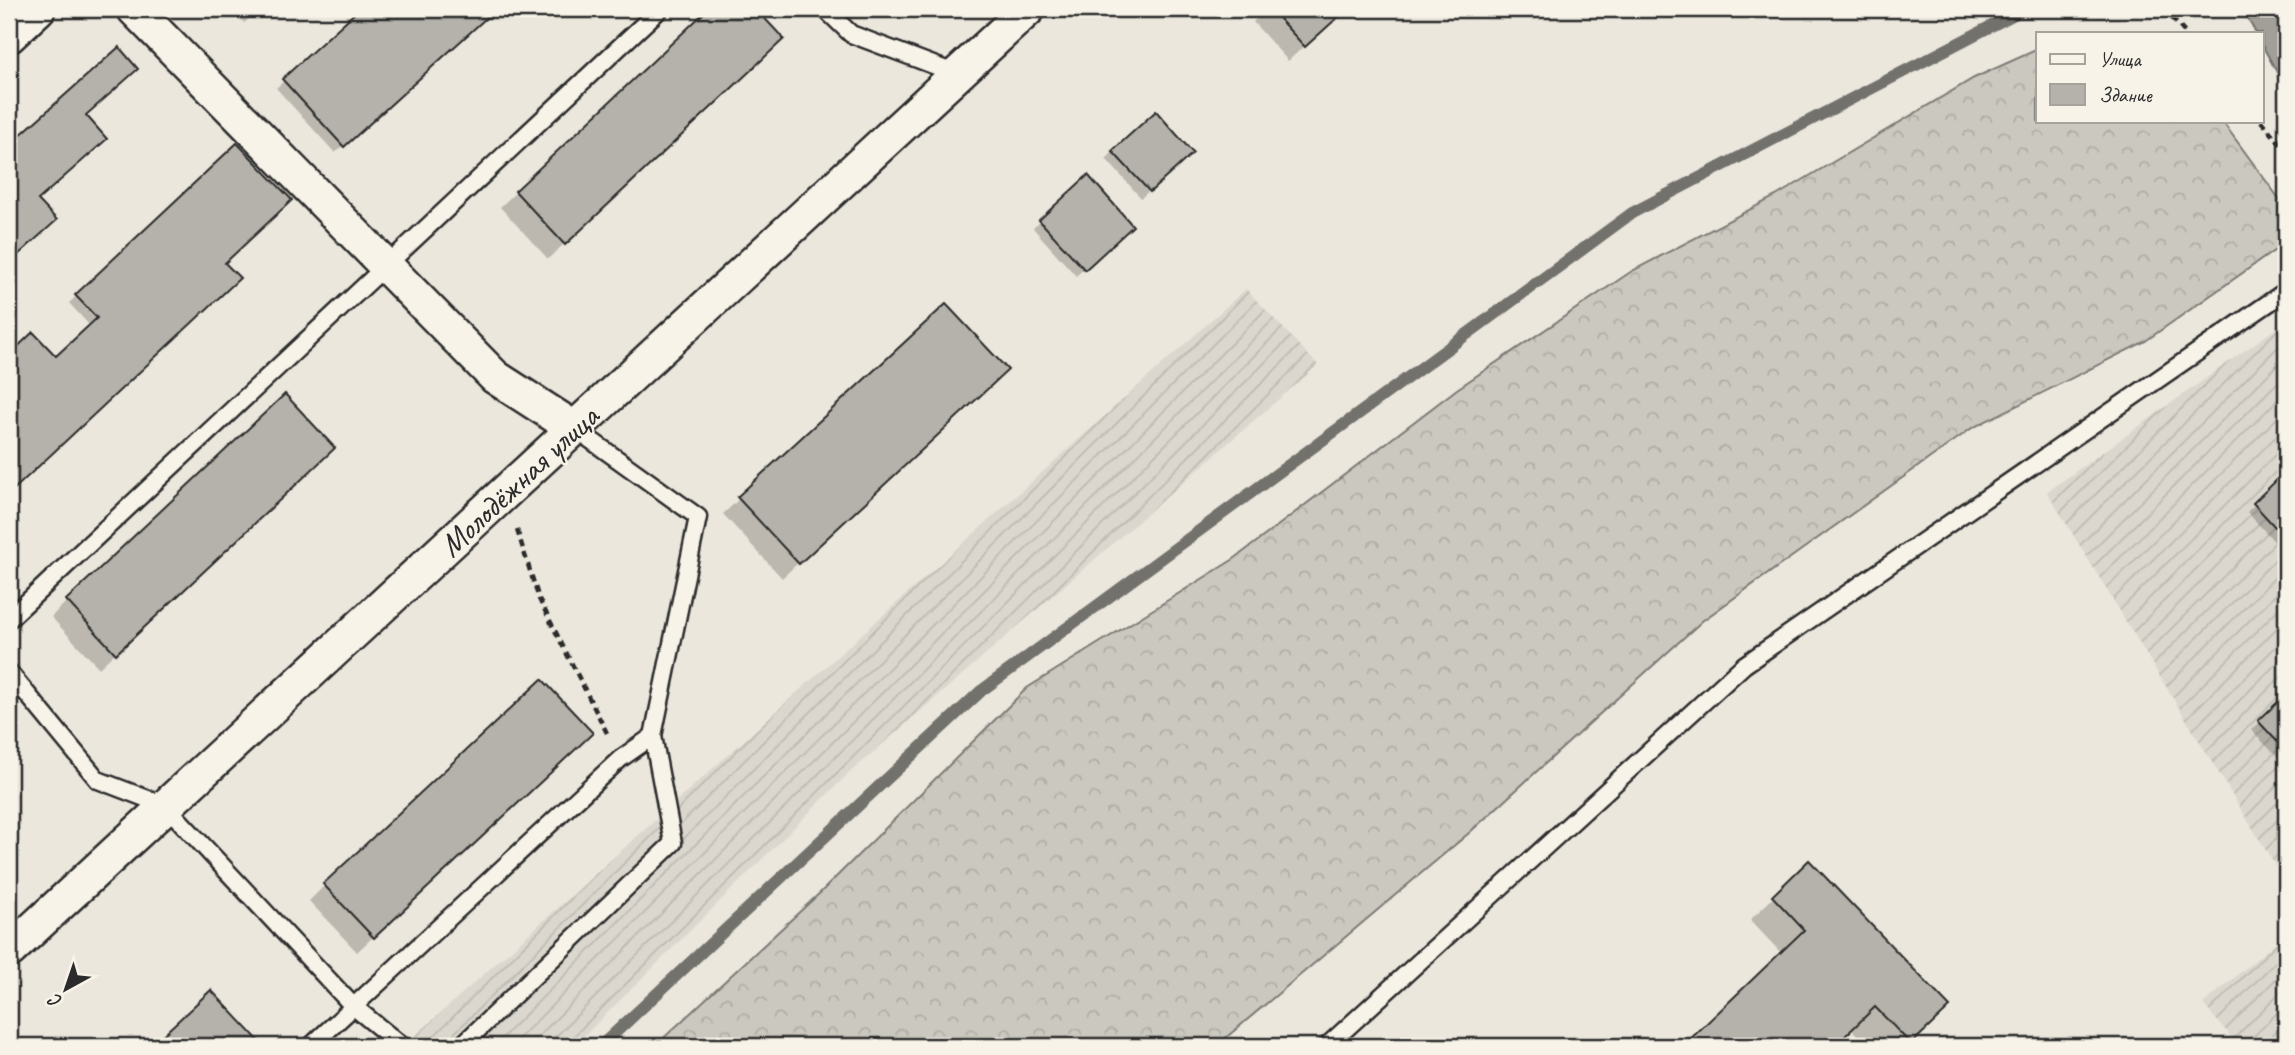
<svg xmlns="http://www.w3.org/2000/svg" width="2295" height="1055" viewBox="0 0 2295 1055" font-family="Caveat,sans-serif">
<style>
.industrial{fill:url(#industrial-furrows)}
.forest{fill:url(#forest-crowns);stroke:#7b7a75;stroke-width:2}
.water{fill:#a29f98;stroke:#72716c;stroke-width:2}
.shadow{fill:#0003}
.lines{fill:none;stroke-linecap:round;stroke-linejoin:round}
.stream{stroke:#72716c;stroke-width:12}
.building{fill:#b5b2ab;stroke:#2b2b2b;stroke-width:2}
.service-casing{stroke:#2b2b2b;stroke-width:21}
.minor-casing{stroke:#2b2b2b;stroke-width:38}
.path{stroke:#2b2b2b;stroke-width:4.5;stroke-dasharray:7 5;stroke-linecap:butt}
.service{stroke:#f7f3e8;stroke-width:16}
.minor{stroke:#f7f3e8;stroke-width:33}
.labels{text-anchor:middle;stroke-width:5;stroke-linejoin:round;paint-order:stroke}
.street-label{font-size:33px;fill:#2b2b2b;stroke:#f7f3e8}
</style>
<defs>
<pattern id="industrial-furrows" width="10" height="10" patternUnits="userSpaceOnUse" patternTransform="scale(1.75)"><rect width="10" height="10" fill="#dbd7ce"/><path d="M-1 1l2-2M0 10L10 0M9 11l2-2" fill="none" stroke="#bcb9b1"/></pattern>
<pattern id="forest-crowns" width="20" height="18" patternUnits="userSpaceOnUse" patternTransform="scale(1.75)"><rect width="20" height="18" fill="#cbc8bf"/><path d="M2 6a3 3 0 1 1 6 0M12 15a3 3 0 1 1 6 0" fill="none" stroke="#aeaca4"/></pattern>
</defs>
<rect width="100%" height="100%" fill="#ebe7dd"/>
<filter id="ink" filterUnits="userSpaceOnUse"><feTurbulence type="fractalNoise" baseFrequency=".0143" numOctaves="2"/><feDisplacementMap in="SourceGraphic" scale="14" xChannelSelector="R" yChannelSelector="G"/><feConvolveMatrix kernelMatrix="1 2 1 2 8 2 1 2 1" color-interpolation-filters="sRGB"/></filter>
<g filter="url(#ink)">
<g class="industrial">
<polygon points="1246,289 1318,365 847,775 574,1046 404,1046"/>
<polygon points="2286,321 2286,883 2047,492"/>
<polygon points="2286,934 2286,1046 2239,1046 2203,1004"/>
</g>
<polygon class="forest" points="2038,49 2038,121 2222,121 2286,208 2286,225 2278,248 2144,342 1972,428 1702,621 1469,833 1216,1046 655,1046 822,891 1027,688 1234,559 1457,389 1632,271 1776,196 1974,78"/>
<polygon class="water" points="2242,9 2286,9 2286,69 2278,74 2262,45 2262,33 2256,33"/>
<g class="shadow">
<polygon points="231,9 260,9 244,23"/>
<polygon points="362,9 494,9 335,153 276,88"/>
<polygon points="711,9 753,9 782,39 548,259 500,207"/>
<polygon points="1266,9 1345,9 1288,61 1253,22"/>
<polygon points="119,49 36,201 47,228 9,262 9,147"/>
<polygon points="237,145 223,263 237,278 9,492 9,357 33,334 56,359 90,326 69,303"/>
<polygon points="1113,152 1184,160 1141,198 1106,159"/>
<polygon points="1041,221 1123,233 1076,276 1033,228"/>
<polygon points="946,306 990,385 782,578 723,514"/>
<polygon points="317,464 99,668 51,617 67,601"/>
<polygon points="2286,474 2286,554 2247,512"/>
<polygon points="2286,696 2286,766 2251,730"/>
<polygon points="575,748 357,952 309,901 325,885"/>
<polygon points="1809,863 1948,1007 1908,1046 1868,1046 1851,1029 1833,1046 1685,1046 1782,954 1750,920"/>
<polygon points="211,992 259,1043 256,1046 153,1046"/>
</g>
<g class="lines">
<polyline class="stream" points="601,1046 981,691 1632,213 2024,9"/>
</g>
<g class="building">
<polygon points="245,9 262,9 252,17"/>
<polygon points="359,9 496,9 344,147 282,79"/>
<polygon points="708,9 756,9 784,39 565,245 515,191"/>
<polygon points="1270,9 1347,9 1305,47"/>
<polygon points="119,47 138,69 86,115 107,139 38,200 57,220 9,263 9,145"/>
<polygon points="1156,111 1193,153 1150,192 1112,151"/>
<polygon points="237,143 292,200 225,263 240,278 9,494 9,355 33,332 56,356 97,318 75,295"/>
<polygon points="1088,175 1133,226 1085,270 1039,220"/>
<polygon points="946,304 1008,370 799,564 737,497"/>
<polygon points="285,394 335,448 116,654 66,600"/>
<polygon points="2286,471 2286,539 2253,503"/>
<polygon points="542,679 593,733 374,938 323,884"/>
<polygon points="2286,694 2286,751 2258,721"/>
<polygon points="1809,860 1950,1007 1911,1044 1875,1007 1835,1046 1683,1046 1804,930 1772,896"/>
<polygon points="211,990 262,1044 259,1046 151,1046"/>
</g>
<g class="lines">
<defs>
<g id="service">
<polyline points="825,9 851,34 957,74"/>
<polyline points="574,428 698,517 653,736"/>
<polyline points="9,619 660,9"/>
<polyline points="9,672 98,780 166,806 353,1006 402,1046"/>
<polyline points="311,1046 620,759 653,736 673,843 461,1046"/>
<polyline points="1327,1046 1744,665 2286,291"/>
</g>
<g id="minor">
<polyline points="134,9 495,377 574,428"/>
<polyline points="9,36 38,9"/>
<polyline points="9,951 1028,9"/>
</g>
</defs>
<use href="#service" class="service-casing"/>
<use href="#minor" class="minor-casing"/>
<g class="path">
<polyline points="2164,9 2185,33"/>
<polyline points="2261,121 2286,150"/>
<polyline points="517,530 539,599 607,733"/>
</g>
<use href="#service" class="service"/>
<use href="#minor" class="minor"/>
</g>
</g>
<g class="labels">
<g class="street-label">
<text transform="translate(518 480) rotate(-43)" y="12">Молодёжная улица</text>
</g>
</g>
<rect width="2295" height="1055" fill="none" stroke="#f7f3e8" stroke-width="35"/>
<rect x="18" y="18" width="2260" height="1020" fill="none" stroke="#2b2b2b" stroke-width="2.5" filter="url(#ink)"/>
<rect x="2036" y="32" width="228" height="91" fill="#f7f3e8" stroke="#a5a39c" stroke-width="2"/>
<rect x="2050" y="54" width="35" height="10" fill="#f7f3e8" stroke="#a5a39c" stroke-width="2"/>
<text x="2099" y="66" font-size="21" fill="#2b2b2b">Улица</text>
<rect x="2050" y="84" width="35" height="21" fill="#b5b2ab" stroke="#a5a39c" stroke-width="2"/>
<text x="2099" y="102" font-size="21" fill="#2b2b2b">Здание</text>
<g transform="translate(66 989) rotate(220)" stroke="#f7f3e8" stroke-width="5" paint-order="stroke">
<path d="M0-5L12 26L0 18L-12 26Z" fill="#2b2b2b"/>
<text y="-10" font-size="19" font-weight="bold" text-anchor="middle" fill="#2b2b2b">С</text>
</g>
</svg>
